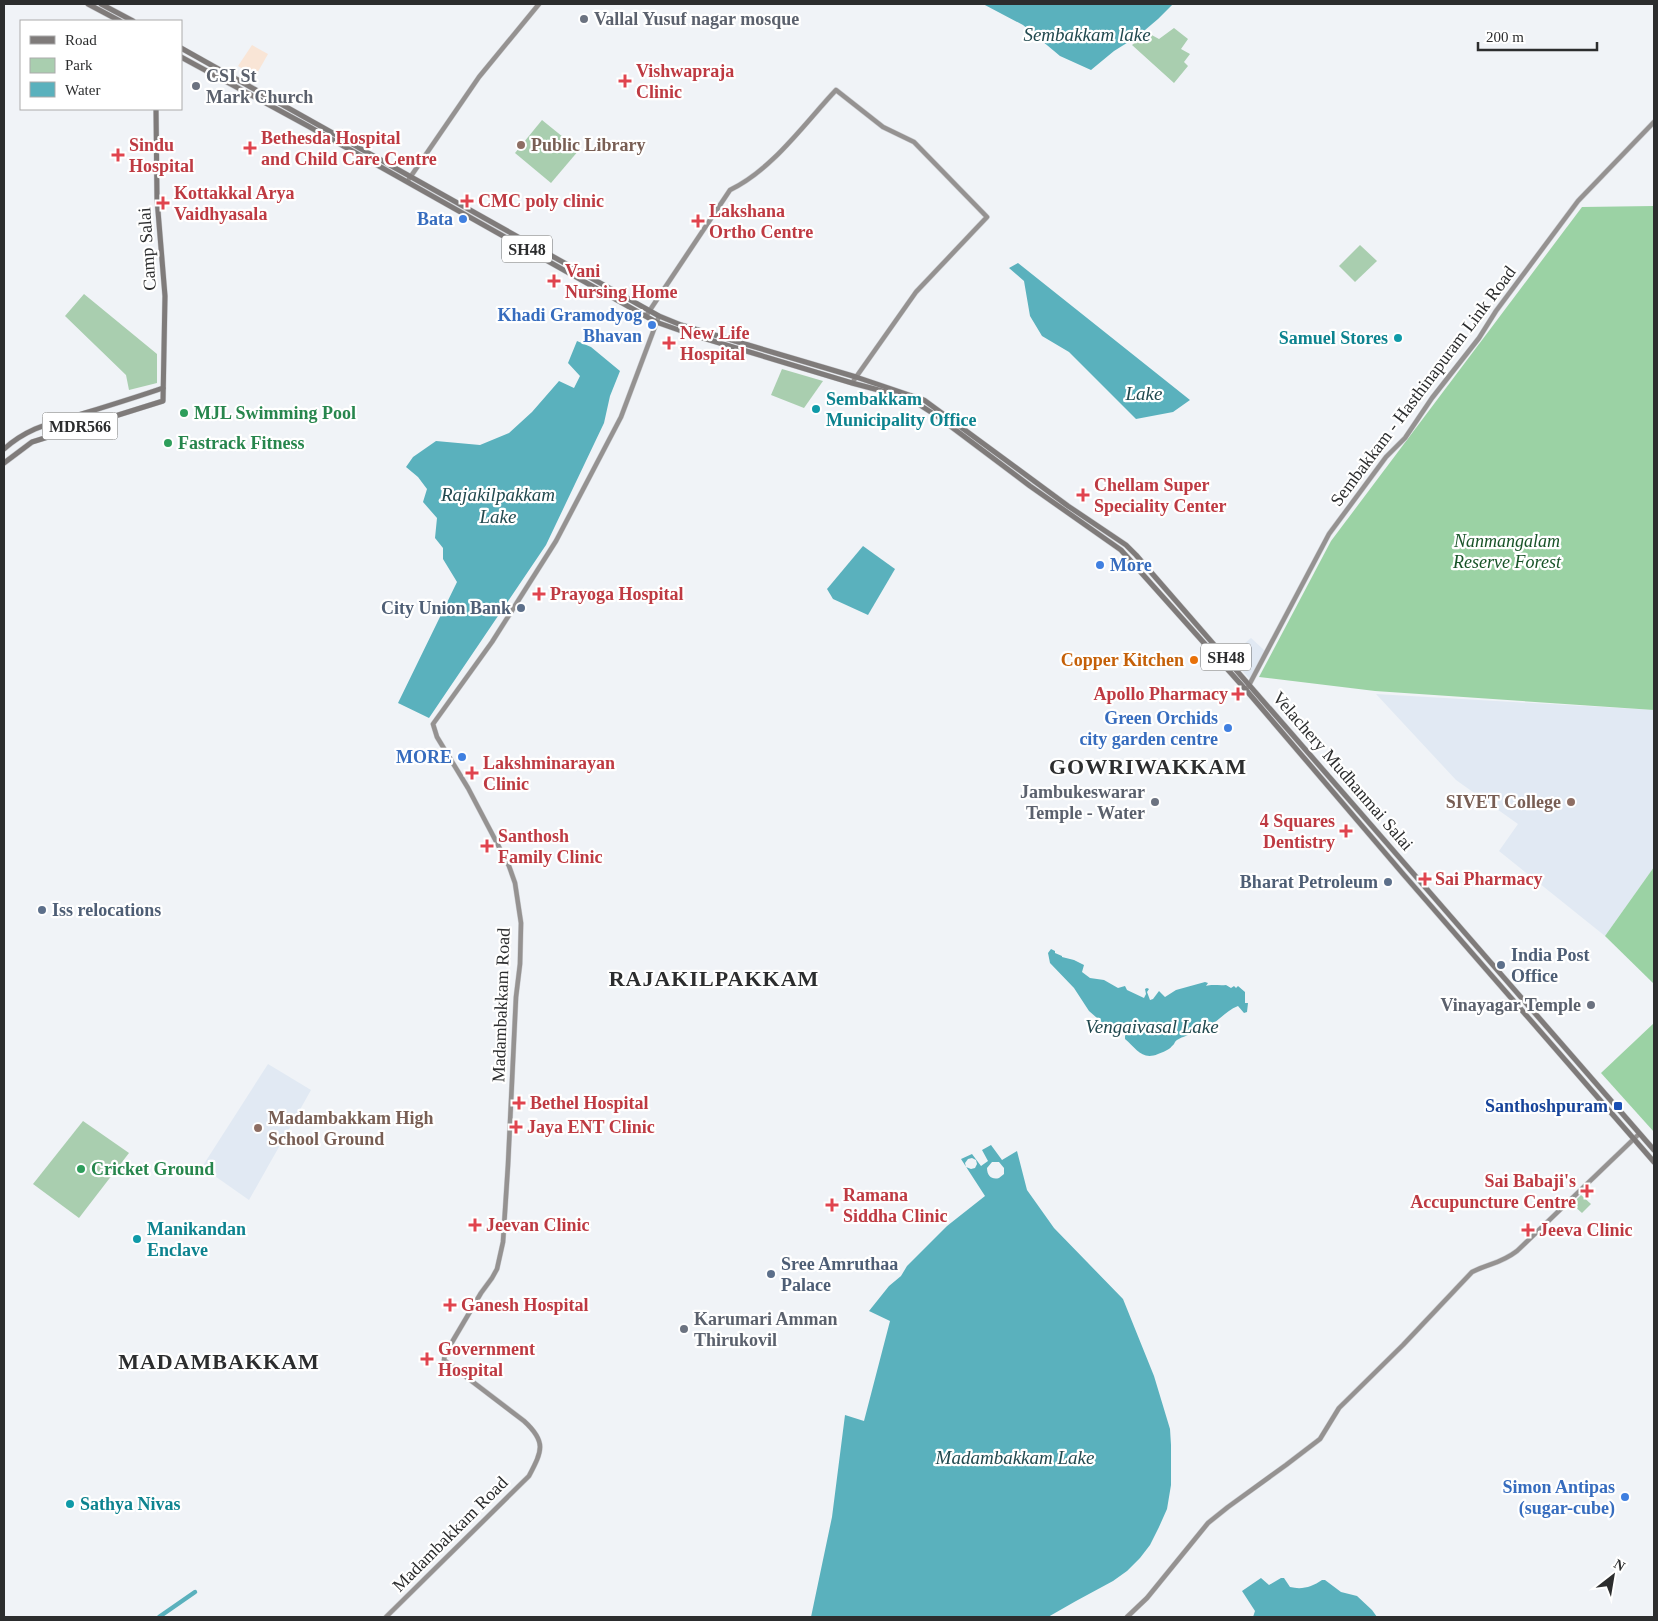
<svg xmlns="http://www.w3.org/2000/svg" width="1658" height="1621" viewBox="0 0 1658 1621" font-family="Georgia,serif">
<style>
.commercial{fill:#f9e5d6}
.built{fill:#e1e9f3}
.green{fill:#a9ceaf}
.forest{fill:#9bd2a4}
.water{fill:#5ab1bd;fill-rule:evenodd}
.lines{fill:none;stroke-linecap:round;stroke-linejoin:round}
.canal{stroke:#5ab1bd;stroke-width:4.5}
.secondary-casing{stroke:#cdcfd3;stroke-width:5.5}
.primary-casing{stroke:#cdcfd3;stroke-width:6}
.secondary{stroke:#959291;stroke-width:4.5}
.primary{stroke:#7f7b7a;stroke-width:5}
.worship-dot{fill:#6b7280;stroke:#fff;stroke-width:2}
.health-dot{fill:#e0444e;stroke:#fff;stroke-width:2}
.education-dot{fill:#8d6e63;stroke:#fff;stroke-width:2}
.shop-dot{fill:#3f7fe0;stroke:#fff;stroke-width:2}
.culture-dot{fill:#0f9aa8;stroke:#fff;stroke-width:2}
.leisure-dot{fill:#2e9e5b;stroke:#fff;stroke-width:2}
.service-dot{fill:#5c6f8a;stroke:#fff;stroke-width:2}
.food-dot{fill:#e8710a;stroke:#fff;stroke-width:2}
.transit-dot{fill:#1a4fb4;stroke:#fff;stroke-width:2}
.labels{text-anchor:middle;stroke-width:4.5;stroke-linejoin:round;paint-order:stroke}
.shield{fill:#fff;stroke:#6b6c6d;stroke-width:1}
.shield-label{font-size:16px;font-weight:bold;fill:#2c2d2e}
.worship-label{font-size:18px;font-weight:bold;fill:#5b616d;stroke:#fff;text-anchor:start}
.health-label{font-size:18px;font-weight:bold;fill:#be3a42;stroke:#fff;text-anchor:start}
.education-label{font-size:18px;font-weight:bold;fill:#785e54;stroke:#fff;text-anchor:start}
.shop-label{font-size:18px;font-weight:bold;fill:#366cbe;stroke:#fff;text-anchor:end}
.street-label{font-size:18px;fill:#2c2d2e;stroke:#fff}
.culture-label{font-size:18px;font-weight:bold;fill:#0d838f;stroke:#fff;text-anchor:start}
.leisure-label{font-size:18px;font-weight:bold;fill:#27864d;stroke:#fff;text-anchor:start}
.park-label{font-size:18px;font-style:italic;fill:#185328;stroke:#fff}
.service-label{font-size:18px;font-weight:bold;fill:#4e5e75;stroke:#fff;text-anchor:start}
.food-label{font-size:18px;font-weight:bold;fill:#c56008;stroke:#fff;text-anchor:end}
.transit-label{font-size:18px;font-weight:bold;fill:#164399;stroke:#fff;text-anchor:end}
.water-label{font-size:19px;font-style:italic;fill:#21494f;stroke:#fff}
.district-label{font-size:22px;font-weight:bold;letter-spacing:1px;fill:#2c2d2e;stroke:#fff}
</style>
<rect width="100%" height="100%" fill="#f0f3f7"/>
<polygon class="commercial" points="252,45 268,54 255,77 238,66"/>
<g class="built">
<polygon points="1251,638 1265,651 1250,679 1229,657"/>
<polygon points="1376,694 1654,710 1654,867 1605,936 1499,851 1518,824 1456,780"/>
<polygon points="268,1064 311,1090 249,1200 202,1167"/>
</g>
<g class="green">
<polygon points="1174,28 1188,39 1181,49 1190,54 1184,62 1188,66 1174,83 1132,45 1148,33 1159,39"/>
<polygon points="542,120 579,150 551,183 515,153"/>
<polygon points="1360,245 1377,261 1355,282 1339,266"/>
<polygon points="84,294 157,354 157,383 129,390 126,375 65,316"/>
<polygon points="782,369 823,381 804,408 771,395"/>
<polygon points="83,1121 129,1153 79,1218 33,1184"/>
<polygon points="1581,1195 1591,1204 1582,1213 1572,1204"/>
</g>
<g class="forest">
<polygon points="1654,206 1654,710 1375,691 1259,677 1331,541 1582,207"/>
<polygon points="1654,867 1654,984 1605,936"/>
<polygon points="1654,1023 1654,1132 1601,1073"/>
</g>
<g class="water">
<polygon points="983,4 1173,4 1158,19 1138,36 1114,51 1091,70 1060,56 1023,25"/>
<polygon points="1018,263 1190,400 1173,412 1136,419 1069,352 1042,336 1030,316 1024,281 1009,268"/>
<polygon points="577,341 591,347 620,371 610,396 604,423 546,545 429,718 398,703 457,582 443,559 443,548 435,538 437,518 423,502 427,489 418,477 406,467 413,457 436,441 480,445 509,433 532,412 559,381 574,388 580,376 568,363"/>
<polygon points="863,546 895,569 868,615 833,599 827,589"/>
<path d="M1051,949L1055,951V953L1062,956V957L1074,960L1084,965L1082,972L1090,978L1104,980L1118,988L1125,986L1127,990L1144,998L1146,994L1145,989L1147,988L1149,989L1147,992L1150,1000L1153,999L1159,991L1165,997L1176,990L1205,982L1208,983L1206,986C1212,984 1220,986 1226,985L1231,988L1234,986L1236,988L1238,986L1245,992V1003H1248L1247,1012L1244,1013L1238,1006C1224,1011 1216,1026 1201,1029V1033L1199,1034L1194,1030C1190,1036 1183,1036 1177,1040C1174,1042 1175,1044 1172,1046C1169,1050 1163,1052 1158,1054C1142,1061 1136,1048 1125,1039V1032L1110,1025H1105L1089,1011L1074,988L1050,963L1048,953Z"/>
<path d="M991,1145L1002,1160L1017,1151L1027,1190L1054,1228L1123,1299L1154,1376L1170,1429L1171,1445V1485L1167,1509L1159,1527L1150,1545L1140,1558L1127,1571L1113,1581L1076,1601L1048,1617H811L832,1517L845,1415L864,1421L890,1321L869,1311L889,1286L901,1276L907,1266L947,1226L985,1196L961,1159L972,1154L981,1166L988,1161L982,1150ZM972,1158L976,1160L977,1164L975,1168L971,1169L966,1167L965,1163L968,1159ZM992,1162H999L1004,1168V1174L999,1178C992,1180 987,1176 987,1168Z"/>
<path d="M1261,1578L1269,1585L1281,1578H1284L1290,1587C1302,1590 1312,1587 1322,1580H1325L1341,1592L1357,1596L1372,1610L1377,1617H1253L1255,1611L1242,1591Z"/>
</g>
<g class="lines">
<polyline class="canal" points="159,1617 195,1592"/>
<defs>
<g id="secondary">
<polyline points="409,179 479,77 539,4"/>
<path d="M646,316L730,190C773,169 804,124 836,90L883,127L914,142L987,217L916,292L854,380"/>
<polyline points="1248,687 1329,534 1386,457 1405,438 1432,398 1479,338 1496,311 1578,201 1654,122"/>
<path d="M386,1617L529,1476C542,1451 547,1442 524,1421L444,1360L445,1354L458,1332L481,1293L492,1278L497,1269L503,1242L508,1165L516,997L520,964L521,923L515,883L509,866L468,788L437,737L433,724L492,642L556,541L621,417L659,316"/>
<path d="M1127,1617L1147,1598L1208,1523L1228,1507L1286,1465L1320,1439L1339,1408L1403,1345L1472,1272C1490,1263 1500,1264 1517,1251L1639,1134"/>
</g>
<g id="primary">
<polyline points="88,4 120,21"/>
<polyline points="101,4 133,21"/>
<polyline points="181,48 659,316 681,325 856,377 924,400 1068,506 1126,545 1136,555 1654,1150"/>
<polyline points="181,57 308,126 656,322 693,335 852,383 909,398 937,416 1030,486 1121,550 1246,690 1404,875 1654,1162"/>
<path d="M4,449C30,426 53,423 85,413C111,405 137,397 163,388"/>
<polyline points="4,463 32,442 163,401 165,296 157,199 156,109"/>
</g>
</defs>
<use href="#secondary" class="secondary-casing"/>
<use href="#primary" class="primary-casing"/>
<use href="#secondary" class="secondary"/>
<use href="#primary" class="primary"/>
</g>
<g class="worship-dot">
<circle cx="584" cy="19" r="5"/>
<circle cx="196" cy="86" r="5"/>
<circle cx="1155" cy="802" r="5"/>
<circle cx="1591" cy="1005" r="5"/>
<circle cx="684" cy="1329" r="5"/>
</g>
<g class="health-dot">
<path d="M622.5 73.5h5v5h5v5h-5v5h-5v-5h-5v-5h5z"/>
<path d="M247.5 140.5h5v5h5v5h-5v5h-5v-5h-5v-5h5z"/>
<path d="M115.5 147.5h5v5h5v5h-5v5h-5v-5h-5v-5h5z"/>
<path d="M464.5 193.5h5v5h5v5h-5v5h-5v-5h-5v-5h5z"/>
<path d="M160.5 195.5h5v5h5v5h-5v5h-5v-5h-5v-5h5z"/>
<path d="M695.5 213.5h5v5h5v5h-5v5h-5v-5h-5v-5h5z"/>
<path d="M551.5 273.5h5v5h5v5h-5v5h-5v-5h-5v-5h5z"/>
<path d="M666.5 335.5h5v5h5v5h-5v5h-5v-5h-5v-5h5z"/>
<path d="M1080.5 487.5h5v5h5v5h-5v5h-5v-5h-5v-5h5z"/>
<path d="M536.5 586.5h5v5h5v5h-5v5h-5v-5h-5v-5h5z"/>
<path d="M1235.5 686.5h5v5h5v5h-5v5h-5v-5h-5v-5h5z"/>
<path d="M469.5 765.5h5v5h5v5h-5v5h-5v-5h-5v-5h5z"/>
<path d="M1343.5 823.5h5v5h5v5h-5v5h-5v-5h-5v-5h5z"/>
<path d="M484.5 838.5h5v5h5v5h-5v5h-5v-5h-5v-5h5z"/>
<path d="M1422.5 871.5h5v5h5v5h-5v5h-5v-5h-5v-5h5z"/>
<path d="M516.5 1095.5h5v5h5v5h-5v5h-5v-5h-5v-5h5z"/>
<path d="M513.5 1119.5h5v5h5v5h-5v5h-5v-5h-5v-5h5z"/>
<path d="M1584.5 1183.5h5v5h5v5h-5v5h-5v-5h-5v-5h5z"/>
<path d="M829.5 1197.5h5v5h5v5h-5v5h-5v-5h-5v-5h5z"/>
<path d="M472.5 1217.5h5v5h5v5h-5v5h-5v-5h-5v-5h5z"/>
<path d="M1525.5 1222.5h5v5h5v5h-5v5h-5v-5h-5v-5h5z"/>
<path d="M447.5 1297.5h5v5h5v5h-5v5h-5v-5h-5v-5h5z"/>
<path d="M424.5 1351.5h5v5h5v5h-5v5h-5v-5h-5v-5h5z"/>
</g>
<g class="education-dot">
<circle cx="521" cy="145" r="5"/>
<circle cx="1571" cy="802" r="5"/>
<circle cx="258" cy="1128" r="5"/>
</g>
<g class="shop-dot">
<circle cx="463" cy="219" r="5"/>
<circle cx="652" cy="325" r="5"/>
<circle cx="1100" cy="565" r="5"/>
<circle cx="1228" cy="728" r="5"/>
<circle cx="462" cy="757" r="5"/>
<circle cx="1625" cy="1497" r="5"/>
</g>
<g class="culture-dot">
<circle cx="1398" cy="338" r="5"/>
<circle cx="816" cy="409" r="5"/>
<circle cx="137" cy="1239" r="5"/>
<circle cx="70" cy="1504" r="5"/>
</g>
<g class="leisure-dot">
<circle cx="184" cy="413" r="5"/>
<circle cx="168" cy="443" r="5"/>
<circle cx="81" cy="1169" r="5"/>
</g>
<g class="service-dot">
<circle cx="521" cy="608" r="5"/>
<circle cx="1388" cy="882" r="5"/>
<circle cx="42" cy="910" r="5"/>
<circle cx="1501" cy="965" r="5"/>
<circle cx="771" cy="1274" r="5"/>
</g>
<circle class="food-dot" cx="1194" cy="660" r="5"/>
<rect class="transit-dot" x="1613" y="1101" width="10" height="10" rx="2.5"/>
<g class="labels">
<g class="shield">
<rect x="502" y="235.5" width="50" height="27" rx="4"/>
<rect x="42.5" y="412.5" width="75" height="27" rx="4"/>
<rect x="1201" y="643.5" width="50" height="27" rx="4"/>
</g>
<g class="shield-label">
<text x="527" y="255">SH48</text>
<text x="80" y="432">MDR566</text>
<text x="1226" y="663">SH48</text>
</g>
<g class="worship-label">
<text x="594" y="25">Vallal Yusuf nagar mosque</text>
<text x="206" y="82">CSI St<tspan x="206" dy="21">Mark Church</tspan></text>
<text x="1145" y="798" text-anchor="end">Jambukeswarar<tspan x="1145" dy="21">Temple - Water</tspan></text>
<text x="1581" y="1011" text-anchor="end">Vinayagar Temple</text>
<text x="694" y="1325">Karumari Amman<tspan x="694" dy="21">Thirukovil</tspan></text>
</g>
<g class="health-label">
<text x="636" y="77">Vishwapraja<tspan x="636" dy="21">Clinic</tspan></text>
<text x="261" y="144">Bethesda Hospital<tspan x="261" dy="21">and Child Care Centre</tspan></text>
<text x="129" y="151">Sindu<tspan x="129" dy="21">Hospital</tspan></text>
<text x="174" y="199">Kottakkal Arya<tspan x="174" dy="21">Vaidhyasala</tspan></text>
<text x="478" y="207">CMC poly clinic</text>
<text x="709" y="217">Lakshana<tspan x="709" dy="21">Ortho Centre</tspan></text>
<text x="565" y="277">Vani<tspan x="565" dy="21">Nursing Home</tspan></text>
<text x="680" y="339">New Life<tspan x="680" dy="21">Hospital</tspan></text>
<text x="1094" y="491">Chellam Super<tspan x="1094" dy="21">Speciality Center</tspan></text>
<text x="550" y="600">Prayoga Hospital</text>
<text x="1228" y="700" text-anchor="end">Apollo Pharmacy</text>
<text x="483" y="769">Lakshminarayan<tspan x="483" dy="21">Clinic</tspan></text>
<text x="1335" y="827" text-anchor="end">4 Squares<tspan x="1335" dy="21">Dentistry</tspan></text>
<text x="498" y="842">Santhosh<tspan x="498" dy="21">Family Clinic</tspan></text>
<text x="1435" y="885">Sai Pharmacy</text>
<text x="530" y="1109">Bethel Hospital</text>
<text x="527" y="1133">Jaya ENT Clinic</text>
<text x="1576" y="1187" text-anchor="end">Sai Babaji's<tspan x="1576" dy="21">Accupuncture Centre</tspan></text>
<text x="843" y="1201">Ramana<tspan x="843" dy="21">Siddha Clinic</tspan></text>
<text x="486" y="1231">Jeevan Clinic</text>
<text x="1539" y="1236">Jeeva Clinic</text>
<text x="461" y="1311">Ganesh Hospital</text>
<text x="438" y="1355">Government<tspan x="438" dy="21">Hospital</tspan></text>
</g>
<g class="education-label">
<text x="531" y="151">Public Library</text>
<text x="1561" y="808" text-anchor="end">SIVET College</text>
<text x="268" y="1124">Madambakkam High<tspan x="268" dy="21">School Ground</tspan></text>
</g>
<g class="shop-label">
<text x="453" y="225">Bata</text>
<text x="642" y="321">Khadi Gramodyog<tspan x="642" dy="21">Bhavan</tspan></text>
<text x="1110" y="571" text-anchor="start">More</text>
<text x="1218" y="724">Green Orchids<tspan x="1218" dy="21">city garden centre</tspan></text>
<text x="452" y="763">MORE</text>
<text x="1615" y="1493">Simon Antipas<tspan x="1615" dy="21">(sugar-cube)</tspan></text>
</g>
<g class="street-label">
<text transform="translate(147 249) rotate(-94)" y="6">Camp Salai</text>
<text transform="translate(1423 386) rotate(-53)" y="6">Sembakkam - Hasthinapuram Link Road</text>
<text transform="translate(1343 771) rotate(49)" y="6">Velachery Mudhanmai Salai</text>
<text transform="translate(501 1005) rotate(-88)" y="6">Madambakkam Road</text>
<text transform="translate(450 1534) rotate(-45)" y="6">Madambakkam Road</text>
</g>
<g class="culture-label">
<text x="1388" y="344" text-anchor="end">Samuel Stores</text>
<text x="826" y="405">Sembakkam<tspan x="826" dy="21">Municipality Office</tspan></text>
<text x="147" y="1235">Manikandan<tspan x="147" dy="21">Enclave</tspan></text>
<text x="80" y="1510">Sathya Nivas</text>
</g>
<g class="leisure-label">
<text x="194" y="419">MJL Swimming Pool</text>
<text x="178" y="449">Fastrack Fitness</text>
<text x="91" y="1175">Cricket Ground</text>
</g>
<g class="park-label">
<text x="1507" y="547">Nanmangalam<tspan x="1507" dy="21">Reserve Forest</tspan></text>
</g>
<g class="service-label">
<text x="511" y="614" text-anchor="end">City Union Bank</text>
<text x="1378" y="888" text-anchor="end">Bharat Petroleum</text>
<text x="52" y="916">Iss relocations</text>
<text x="1511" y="961">India Post<tspan x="1511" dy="21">Office</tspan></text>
<text x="781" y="1270">Sree Amruthaa<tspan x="781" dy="21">Palace</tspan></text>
</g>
<g class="food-label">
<text x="1184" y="666">Copper Kitchen</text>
</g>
<g class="transit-label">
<text x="1608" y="1112">Santhoshpuram</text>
</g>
<g class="water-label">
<text x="1087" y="41">Sembakkam lake</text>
<text x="1144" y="400">Lake</text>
<text x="498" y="501">Rajakilpakkam<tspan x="498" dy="22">Lake</tspan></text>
<text x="1152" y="1033">Vengaivasal Lake</text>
<text x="1015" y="1464">Madambakkam Lake</text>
</g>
<g class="district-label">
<text x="1148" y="774">GOWRIWAKKAM</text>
<text x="714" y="986">RAJAKILPAKKAM</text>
<text x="219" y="1369">MADAMBAKKAM</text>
</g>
</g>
<rect width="1658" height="1621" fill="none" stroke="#2c2d2e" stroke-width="10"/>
<rect x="20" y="20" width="162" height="90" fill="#ffffff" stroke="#ababab"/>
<rect x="30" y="36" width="25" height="8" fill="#7f7b7a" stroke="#ababab"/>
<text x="65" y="45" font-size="15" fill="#2c2d2e">Road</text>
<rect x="30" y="58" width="25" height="15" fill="#a9ceaf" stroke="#ababab"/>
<text x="65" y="70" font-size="15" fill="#2c2d2e">Park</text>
<rect x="30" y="82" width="25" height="15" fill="#5ab1bd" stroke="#ababab"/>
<text x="65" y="95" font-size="15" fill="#2c2d2e">Water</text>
<g transform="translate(1613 1576) rotate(31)" stroke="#ffffff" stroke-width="4" paint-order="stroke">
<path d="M0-4L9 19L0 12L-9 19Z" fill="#2c2d2e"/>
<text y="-8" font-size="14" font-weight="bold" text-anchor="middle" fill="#2c2d2e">N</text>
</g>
<path d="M1478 42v8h119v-8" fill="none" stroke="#2c2d2e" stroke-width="2.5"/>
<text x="1486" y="42" font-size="15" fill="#2c2d2e" stroke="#ffffff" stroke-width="4" paint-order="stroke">200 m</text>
</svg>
